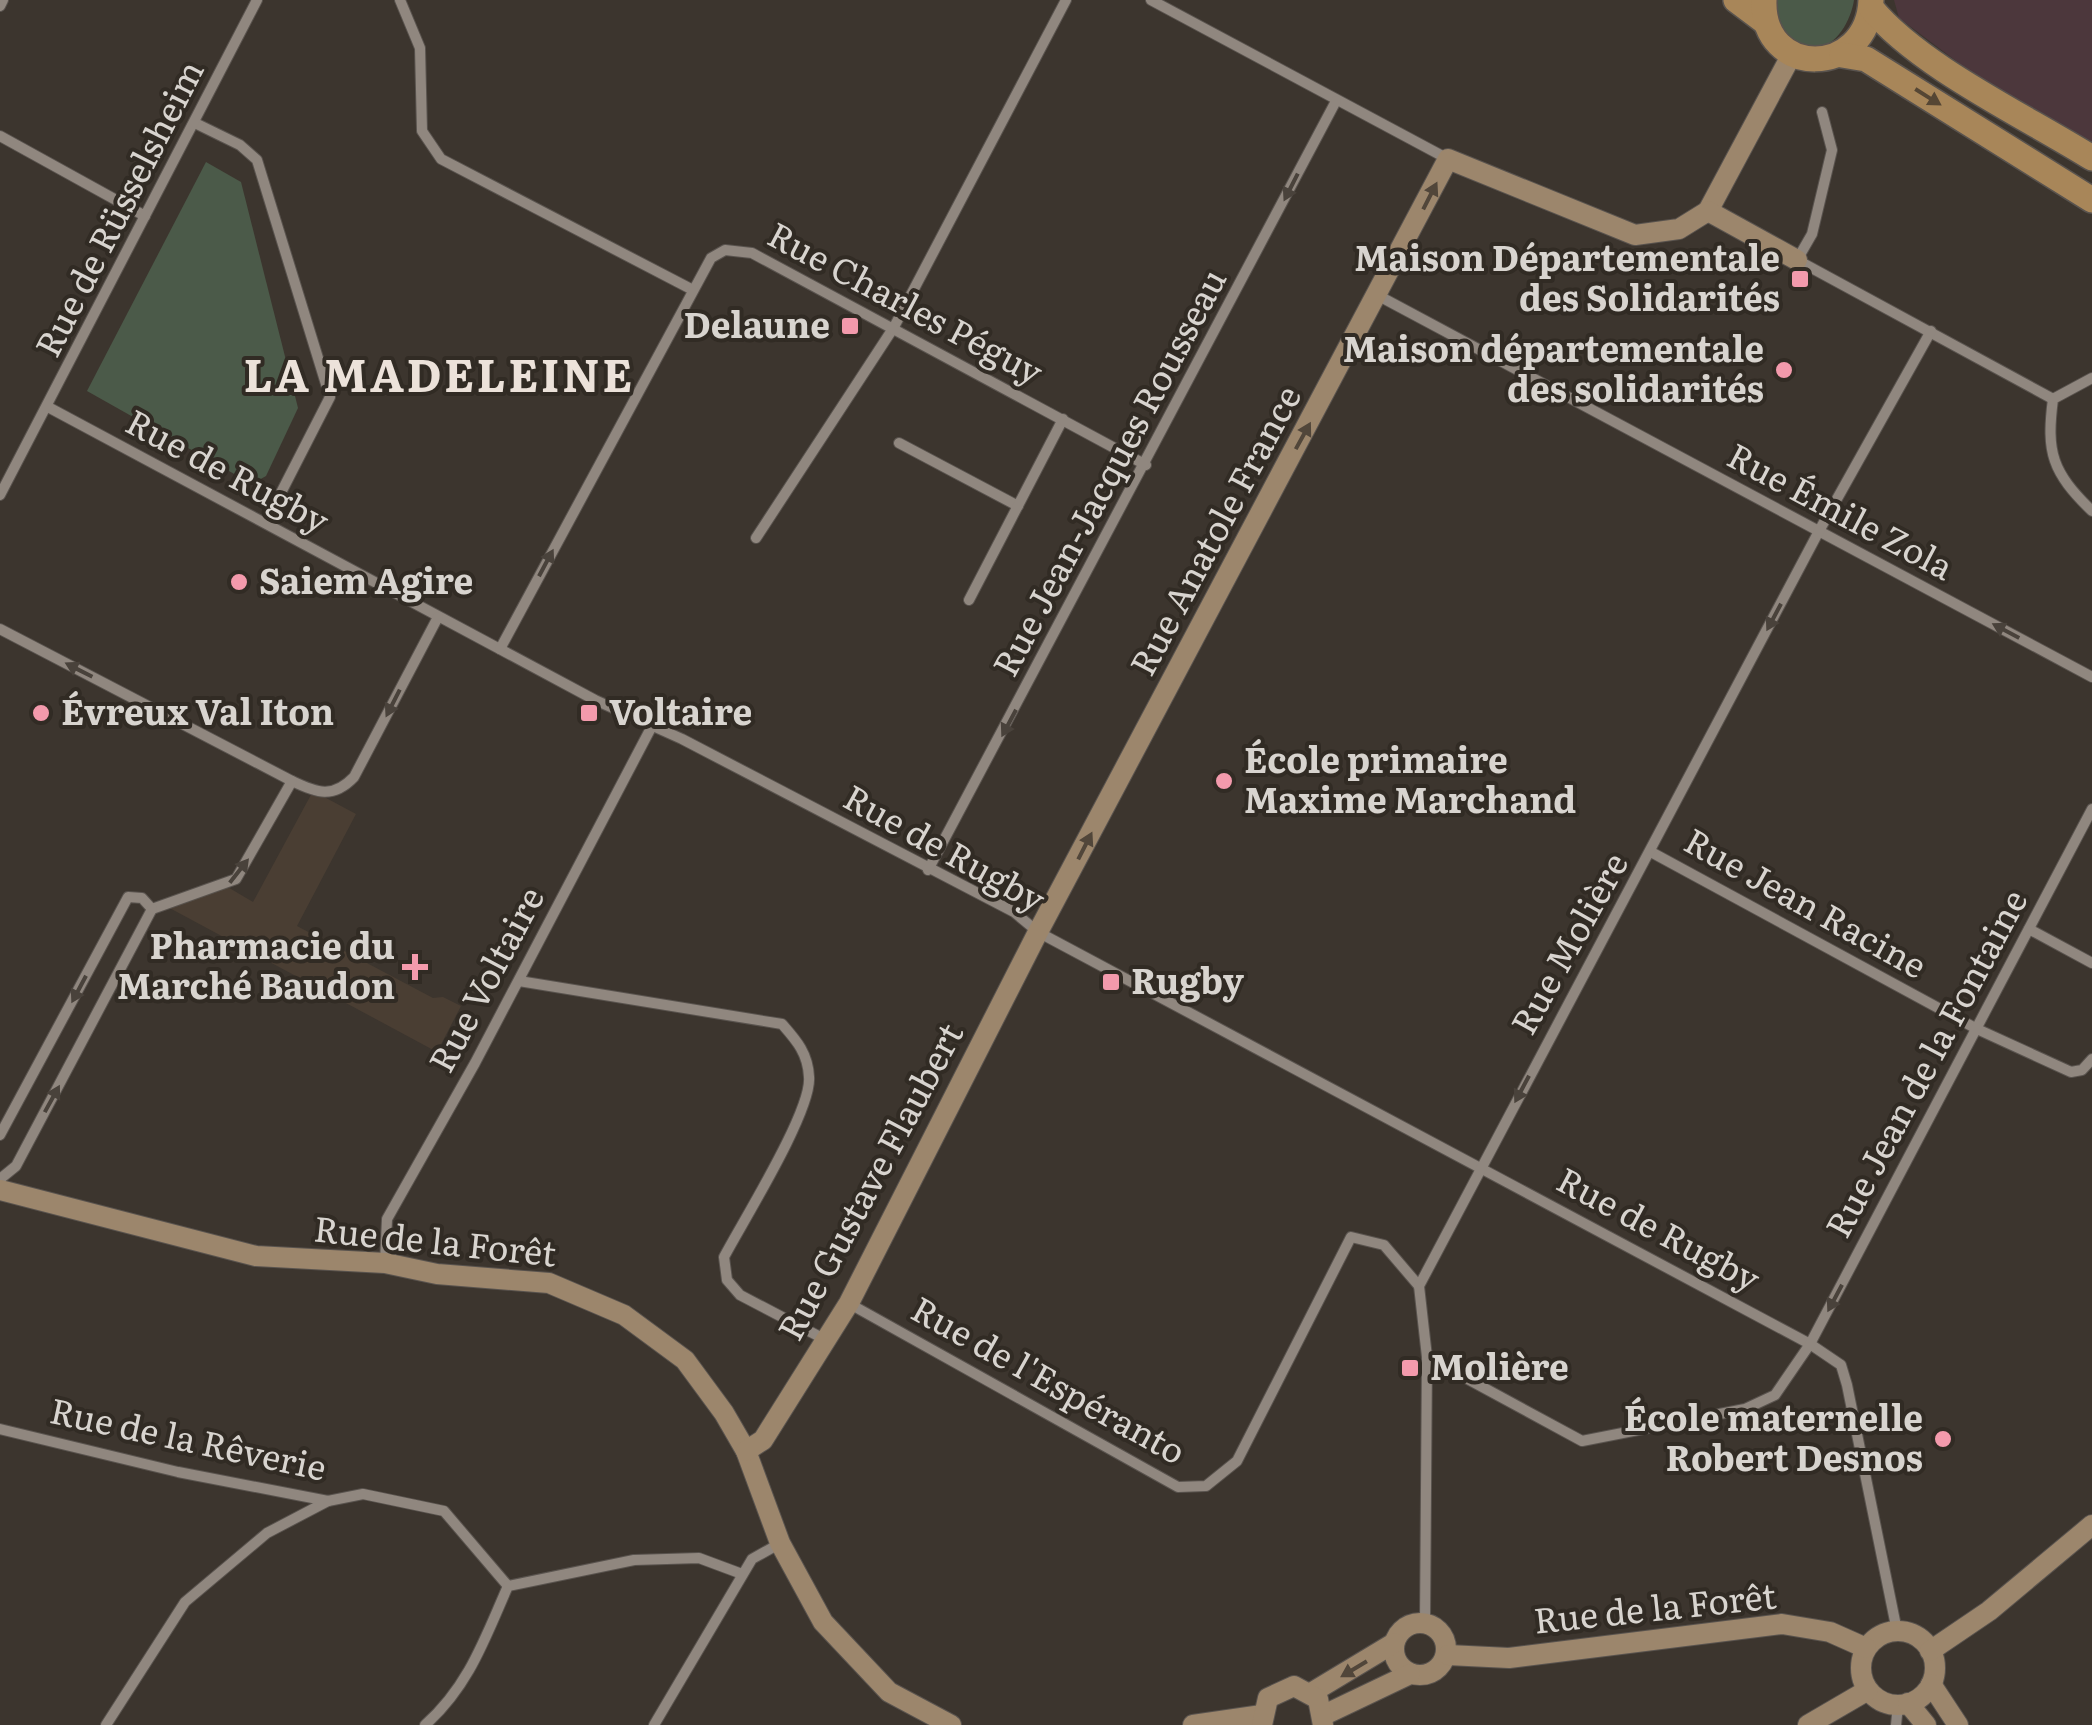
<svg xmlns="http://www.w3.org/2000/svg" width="2092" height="1725" viewBox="0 0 2092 1725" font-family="Literata,serif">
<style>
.built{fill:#4a3e33}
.industrial{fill:#4c373c}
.green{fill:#4b5a49}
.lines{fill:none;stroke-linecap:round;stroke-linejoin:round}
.street-casing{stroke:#59534e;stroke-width:12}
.secondary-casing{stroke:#59534e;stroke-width:22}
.primary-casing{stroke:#59534e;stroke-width:28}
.street{stroke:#90877f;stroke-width:10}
.secondary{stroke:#9c866c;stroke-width:20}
.primary{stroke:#a88659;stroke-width:25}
.oneway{fill:#554634}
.oneway2{fill:#49423b}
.oneway3{fill:#51463a}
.poi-dot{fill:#f39aac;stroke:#312b24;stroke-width:4}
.labels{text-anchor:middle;stroke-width:8;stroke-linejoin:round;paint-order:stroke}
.street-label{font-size:35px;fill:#d8d4cf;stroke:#312b24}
.poi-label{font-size:35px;font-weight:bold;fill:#d8d4cf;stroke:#312b24;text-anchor:start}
.district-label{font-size:45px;font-weight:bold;letter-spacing:2.5px;fill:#ece2da;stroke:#312b24}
</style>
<rect width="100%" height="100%" fill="#3c352e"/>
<polygon class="built" points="313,791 356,814 297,926 433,998 443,997 461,1006 437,1052 164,905 226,886 253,902"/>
<polygon class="industrial" points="1894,0 2092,0 2092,153 2033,119 1899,18"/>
<g class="green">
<path d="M1774,0H1854C1851,21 1834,53 1808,47C1798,45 1787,37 1779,32Z"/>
<polygon points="206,162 241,182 298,408 266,476 252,484 87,391"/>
</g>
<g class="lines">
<defs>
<g id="street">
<polyline points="400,0 420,48 422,131 441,159 693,290"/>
<polyline points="1151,0 1448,159"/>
<polyline points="0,6 3,0"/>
<polyline points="1822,112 1832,150 1812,234 1797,260 2053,399"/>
<polyline points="197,124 240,145 257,160 330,397 266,522"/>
<polyline points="0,136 145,216"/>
<polyline points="1379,296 2092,677"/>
<path d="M2092,378L2053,399C2046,453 2052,472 2092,511"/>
<polyline points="48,407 595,700 682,739 1014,912 1038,932 1810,1344 1841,1365 1847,1385 1897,1631"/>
<polyline points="899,443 1018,506"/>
<polyline points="0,495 257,0"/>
<polyline points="756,538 894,327 1066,0"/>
<polyline points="969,600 1063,419"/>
<path d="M0,629L292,781C317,793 333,799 354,777L438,617"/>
<polyline points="500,649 711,258 725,250 752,253 1146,465"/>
<polyline points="1651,852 1977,1029 2071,1072 2082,1070 2092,1059"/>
<polyline points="928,870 1336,101"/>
<polyline points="152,909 236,879 292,781"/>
<polyline points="2029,929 2092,963"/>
<path d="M519,981L782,1024C796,1040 808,1053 809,1077C812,1111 743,1221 724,1257L727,1280L740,1295L826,1340"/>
<polyline points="0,1135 128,897 142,898 152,909"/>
<polyline points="0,1179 16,1166 152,909"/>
<polyline points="385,1263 387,1219 475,1063 652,726"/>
<polyline points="850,1304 1178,1487 1206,1486 1237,1461 1351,1237 1384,1245 1419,1286"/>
<polyline points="1427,1357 1582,1441 1745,1409 1775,1395 1810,1344 2092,809"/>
<polyline points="0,1429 178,1472 328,1501 363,1494 444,1511 508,1586"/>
<polyline points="1425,1623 1427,1357 1419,1286 1819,531 1931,331"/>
<polyline points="106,1725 185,1602 267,1533 328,1501"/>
<path d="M425,1725C469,1686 485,1638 508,1586L634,1560L699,1558L742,1574"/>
<polyline points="654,1725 752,1559 779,1544"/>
<polyline points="1896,1725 1898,1705"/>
</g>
<g id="secondary">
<polyline points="1708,211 1792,54"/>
<polyline points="0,1190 256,1256 385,1263 437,1274 549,1283 624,1315 685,1360 724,1413 746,1451 780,1543 823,1622 889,1692 951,1725"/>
<polyline points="746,1451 763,1440 849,1303 1038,932 1448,159 1635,235 1679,229 1708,211 1797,260"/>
<circle cx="1420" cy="1649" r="26"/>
<circle cx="1898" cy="1668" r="37"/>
<polyline points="1930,1651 1989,1611 2092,1525"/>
<polyline points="1448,1655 1509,1658 1782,1624 1830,1632 1866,1648"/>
<polyline points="1931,1684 1958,1725"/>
<polyline points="1311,1693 1394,1643"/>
<polyline points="1908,1703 1926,1725"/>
<polyline points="1324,1715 1410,1674"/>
<polyline points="1193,1725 1262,1715"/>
<polyline points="1262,1725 1268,1698 1294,1686 1318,1699 1323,1725"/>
<polyline points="1808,1725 1868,1690"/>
</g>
<g id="primary">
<polyline points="1736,0 1764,21"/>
<path d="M1764,0C1761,79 1868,78 1871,0"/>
<path d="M1871,8C1920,67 2025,116 2092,158"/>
<polyline points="1842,55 1866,59 2092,200"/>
</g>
</defs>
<use href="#street" class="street-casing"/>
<use href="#secondary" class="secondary-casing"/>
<use href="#primary" class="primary-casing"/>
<use href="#street" class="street"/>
<use href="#secondary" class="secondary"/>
<use href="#primary" class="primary"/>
</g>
<defs><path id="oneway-solid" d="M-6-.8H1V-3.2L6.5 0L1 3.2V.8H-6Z" transform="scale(2.5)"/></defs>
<use class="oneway" href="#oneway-solid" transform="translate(1928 97) rotate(32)"/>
<g class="oneway2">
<use href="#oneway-solid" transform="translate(1291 187) rotate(117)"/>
<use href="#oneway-solid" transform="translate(546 563) rotate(-62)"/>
<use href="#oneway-solid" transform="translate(1774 617) rotate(118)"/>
<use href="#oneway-solid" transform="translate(2006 631) rotate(-152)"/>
<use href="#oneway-solid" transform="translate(79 670) rotate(-153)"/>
<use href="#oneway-solid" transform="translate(393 703) rotate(117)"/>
<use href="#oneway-solid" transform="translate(1009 723) rotate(118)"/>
<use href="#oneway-solid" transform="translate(239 871) rotate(-52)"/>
<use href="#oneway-solid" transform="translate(79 989) rotate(118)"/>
<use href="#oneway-solid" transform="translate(1522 1089) rotate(118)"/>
<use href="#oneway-solid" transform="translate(52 1099) rotate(-61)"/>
<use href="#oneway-solid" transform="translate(1835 1298) rotate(118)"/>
</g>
<g class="oneway3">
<use href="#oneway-solid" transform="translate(1430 196) rotate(-63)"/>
<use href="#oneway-solid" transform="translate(1303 436) rotate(-61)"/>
<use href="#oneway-solid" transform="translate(1085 846) rotate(-63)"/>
<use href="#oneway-solid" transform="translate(1354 1669) rotate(149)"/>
</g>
<g class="poi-dot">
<rect x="1790" y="269" width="20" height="20" rx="5"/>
<rect x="840" y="316" width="20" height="20" rx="5"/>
<circle cx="1784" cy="370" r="10"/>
<circle cx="239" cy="582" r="10"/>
<circle cx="41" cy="713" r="10"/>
<rect x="579" y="703" width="20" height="20" rx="5"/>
<circle cx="1224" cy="781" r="10"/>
<path d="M410 952h10v10h10v10h-10v10h-10v-10h-10v-10h10z"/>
<rect x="1101" y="972" width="20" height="20" rx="5"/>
<rect x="1400" y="1358" width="20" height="20" rx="5"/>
<circle cx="1943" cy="1439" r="10"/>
</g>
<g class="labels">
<g class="street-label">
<text transform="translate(120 209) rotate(-63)" y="12">Rue de Rüsselsheim</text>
<text transform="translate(905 304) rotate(28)" y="12">Rue Charles Péguy</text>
<text transform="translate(227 472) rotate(28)" y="12">Rue de Rugby</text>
<text transform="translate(1110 473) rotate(-62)" y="12">Rue Jean-Jacques Rousseau</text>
<text transform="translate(1840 512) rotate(28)" y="12">Rue Émile Zola</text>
<text transform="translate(1216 531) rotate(-62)" y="12">Rue Anatole France</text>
<text transform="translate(944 849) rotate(29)" y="12">Rue de Rugby</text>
<text transform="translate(1805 904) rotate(29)" y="12">Rue Jean Racine</text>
<text transform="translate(1570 944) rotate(-61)" y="12">Rue Molière</text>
<text transform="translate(487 980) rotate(-62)" y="12">Rue Voltaire</text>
<text transform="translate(1927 1064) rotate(-62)" y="12">Rue Jean de la Fontaine</text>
<text transform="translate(871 1182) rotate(-62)" y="12">Rue Gustave Flaubert</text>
<text transform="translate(1658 1230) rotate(28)" y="12">Rue de Rugby</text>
<text transform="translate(435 1242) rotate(6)" y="12">Rue de la Forêt</text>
<text transform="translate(1048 1381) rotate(29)" y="12">Rue de l'Espéranto</text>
<text transform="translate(188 1440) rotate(12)" y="12">Rue de la Rêverie</text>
<text transform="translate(1655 1609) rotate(-6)" y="12">Rue de la Forêt</text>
</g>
<g class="poi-label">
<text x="1780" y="271" text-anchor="end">Maison Départementale<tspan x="1780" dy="40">des Solidarités</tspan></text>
<text x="830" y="338" text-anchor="end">Delaune</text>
<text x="1764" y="362" text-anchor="end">Maison départementale<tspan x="1764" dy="40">des solidarités</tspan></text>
<text x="259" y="594">Saiem Agire</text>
<text x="61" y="725">Évreux Val Iton</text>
<text x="609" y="725">Voltaire</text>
<text x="1244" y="773">École primaire<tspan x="1244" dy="40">Maxime Marchand</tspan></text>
<text x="395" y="959" text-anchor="end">Pharmacie du<tspan x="395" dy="40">Marché Baudon</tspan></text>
<text x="1131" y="994">Rugby</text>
<text x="1430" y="1380">Molière</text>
<text x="1923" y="1431" text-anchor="end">École maternelle<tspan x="1923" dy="40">Robert Desnos</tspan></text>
</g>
<g class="district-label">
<text x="439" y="392">LA MADELEINE</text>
</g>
</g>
</svg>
